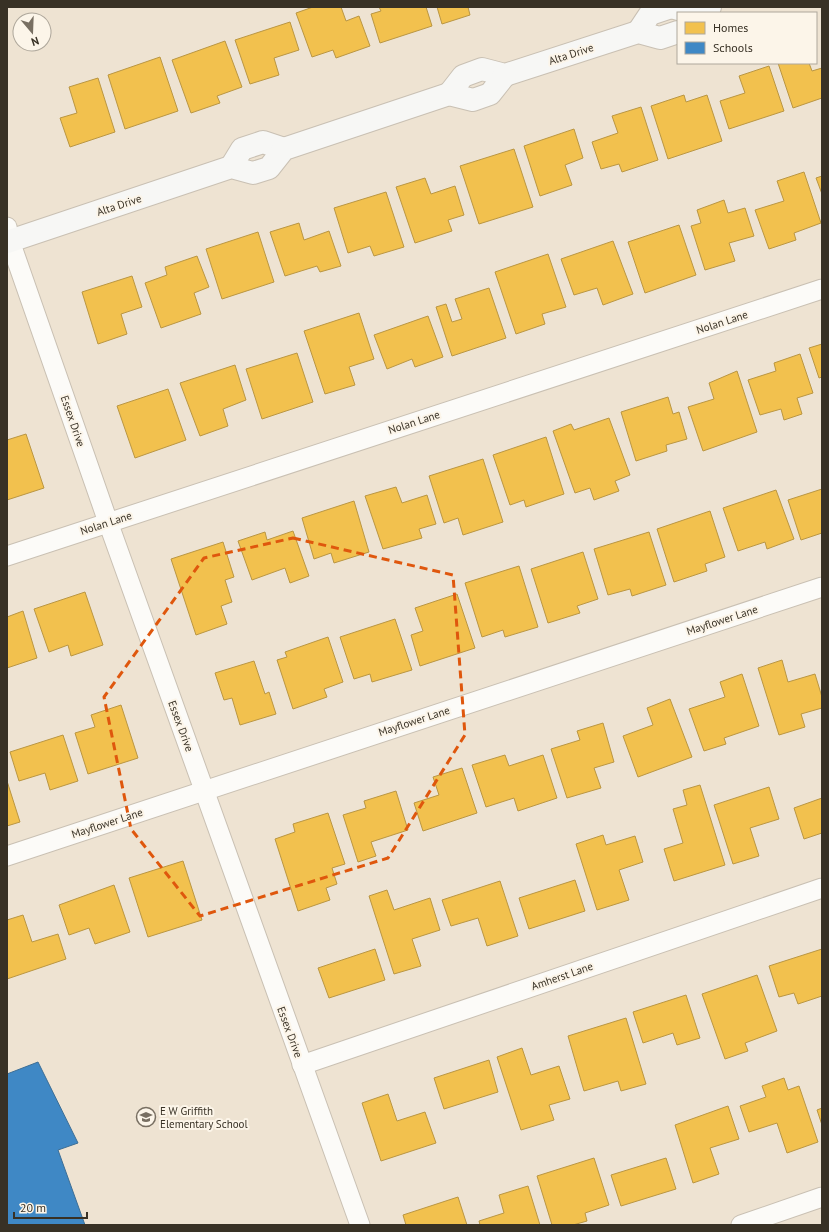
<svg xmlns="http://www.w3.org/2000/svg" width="829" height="1232" viewBox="0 0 829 1232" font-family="'PT Sans',sans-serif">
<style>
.homes{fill:#f2c14e;stroke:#ba9642}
.schools{fill:#3f88c5;stroke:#3d6e95}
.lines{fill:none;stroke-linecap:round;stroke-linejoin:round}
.minor-casing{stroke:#c9c0b3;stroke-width:21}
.secondary-casing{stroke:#c9c0b3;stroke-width:24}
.minor{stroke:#fcfbf8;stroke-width:19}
.secondary{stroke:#f7f7f5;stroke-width:22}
.marked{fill:none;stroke:#df570d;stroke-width:3;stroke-dasharray:8 5;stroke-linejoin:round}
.labels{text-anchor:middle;stroke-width:4;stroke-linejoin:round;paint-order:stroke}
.street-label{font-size:11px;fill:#383125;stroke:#fcf5e9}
.poi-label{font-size:11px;fill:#383125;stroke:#fcf5e9;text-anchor:start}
</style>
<rect width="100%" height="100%" fill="#eee3d2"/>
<g class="homes">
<polygon points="313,7 341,7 346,21 359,16 370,46 336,58 333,50 312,57 296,13"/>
<polygon points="379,7 426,7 432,26 380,43 371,14 381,11"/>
<polygon points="437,7 468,7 470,15 442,24"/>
<polygon points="290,22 299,50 274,58 279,75 250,84 235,40"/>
<polygon points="225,41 242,87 217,96 220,103 191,113 172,60"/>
<polygon points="160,57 178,111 125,129 108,75"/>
<polygon points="778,63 809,63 812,71 822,68 822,98 793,108"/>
<polygon points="769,66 784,111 729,129 720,101 745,93 739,76"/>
<polygon points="98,78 115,132 70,147 60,118 77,113 69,87"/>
<polygon points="684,95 686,102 707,95 722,141 668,159 651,106"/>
<polygon points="641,107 658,160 622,172 619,164 601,169 592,142 618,133 612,116"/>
<polygon points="574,129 583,158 565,165 572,185 540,196 524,146"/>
<polygon points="514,149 533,207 479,224 460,166"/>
<polygon points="804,172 821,223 794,233 796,240 769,249 755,210 784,201 777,181"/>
<polygon points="822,176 822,194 816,178"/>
<polygon points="425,178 431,194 455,186 464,215 448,220 452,231 415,243 396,187"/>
<polygon points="386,192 404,247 374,256 370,246 348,253 334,208"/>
<polygon points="724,200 728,213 745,208 754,236 729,243 735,261 705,270 691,226 701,223 697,210"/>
<polygon points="299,223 304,240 329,231 341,266 320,272 317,266 285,276 270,232"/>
<polygon points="679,225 696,275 645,293 628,242"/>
<polygon points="258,232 274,282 222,299 206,249"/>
<polygon points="613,241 633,294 603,305 597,288 574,295 561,259"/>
<polygon points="548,254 566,307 542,314 545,324 516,334 495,272"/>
<polygon points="197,256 209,287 194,293 201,314 161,328 145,283 167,275 165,267"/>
<polygon points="132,276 142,307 121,314 127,334 98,344 82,292"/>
<polygon points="489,288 506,338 452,356 436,307 446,304 452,322 462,319 455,299"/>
<polygon points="359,313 374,359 349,367 355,385 325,394 304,331"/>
<polygon points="428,316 443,357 415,367 412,359 387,369 374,335"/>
<polygon points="822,344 822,377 819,378 809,348"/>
<polygon points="297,353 313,402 262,419 246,369"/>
<polygon points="800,354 813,393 797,398 802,414 784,420 781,409 760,415 748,380 776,371 774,363"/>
<polygon points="235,365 246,400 223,409 228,426 200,436 180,383"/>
<polygon points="737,371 757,432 703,451 688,407 714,399 709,383"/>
<polygon points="168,389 186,440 135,458 117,406"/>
<polygon points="668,397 673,414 679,412 687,439 666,445 667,451 636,461 621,412"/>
<polygon points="609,418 630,475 615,481 619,491 594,500 590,488 575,493 553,431 571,424 574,430"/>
<polygon points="26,434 44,488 7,500 7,440"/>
<polygon points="546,437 564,494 526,507 524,500 510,505 493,455"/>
<polygon points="483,459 503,522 463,535 458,518 444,523 429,476"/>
<polygon points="396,487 402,503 427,495 436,524 419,529 422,538 383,549 365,496"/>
<polygon points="822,489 822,533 801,540 788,500"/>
<polygon points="776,490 794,539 767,549 765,542 738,551 723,508"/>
<polygon points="354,501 369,552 334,563 331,553 314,559 302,518"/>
<polygon points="710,511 725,557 705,564 707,571 674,582 657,529"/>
<polygon points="293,531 309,576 290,583 285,568 252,580 238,541 265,532 267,540"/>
<polygon points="649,532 666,585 632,596 630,589 608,595 594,549"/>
<polygon points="223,542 234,577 225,580 232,602 221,606 227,624 196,635 171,559"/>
<polygon points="583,552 598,599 577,606 580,613 548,623 531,569"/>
<polygon points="519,566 538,627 505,637 503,630 482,637 465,583"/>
<polygon points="85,592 103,645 71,656 68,645 49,652 34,609"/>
<polygon points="457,594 475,648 420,666 411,635 423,631 415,608"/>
<polygon points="23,611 37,658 7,668 7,617"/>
<polygon points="395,619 412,670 372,682 370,674 354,679 340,637"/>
<polygon points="328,637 343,682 324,689 327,697 293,709 277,660 287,657 285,652"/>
<polygon points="782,660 788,682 815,674 822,697 822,708 801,714 805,727 779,735 758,668"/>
<polygon points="254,661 265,694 269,692 276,714 240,725 232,698 224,700 215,673"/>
<polygon points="742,674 759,726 724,738 726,744 704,751 689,709 725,697 720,682"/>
<polygon points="670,699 692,757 638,777 623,736 653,725 647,708"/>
<polygon points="121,705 138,758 88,774 75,733 95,727 91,715"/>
<polygon points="603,723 614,762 594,768 601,788 567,798 551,749 580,740 577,731"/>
<polygon points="63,735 78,781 50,790 45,773 19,781 10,752"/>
<polygon points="505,755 509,766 543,755 557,798 518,811 514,798 486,807 472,765"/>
<polygon points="462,768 477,813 423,831 414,803 439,795 433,777"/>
<polygon points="7,781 20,822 7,826"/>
<polygon points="700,785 725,865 674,881 664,849 683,843 673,809 687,805 683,790"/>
<polygon points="769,787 779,819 750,828 759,856 733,864 714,805"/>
<polygon points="396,791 408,830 371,842 376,856 358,862 343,815 366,808 364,801"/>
<polygon points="822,798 822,833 804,839 794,808"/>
<polygon points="328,813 345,864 332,868 337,884 326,888 330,900 298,911 275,839 295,832 293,824"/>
<polygon points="603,835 606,845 635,836 643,862 619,870 629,900 597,910 576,844"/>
<polygon points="183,861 202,920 148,937 129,878"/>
<polygon points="575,880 585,911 529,929 519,898"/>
<polygon points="500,881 518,936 487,946 478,918 451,926 442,900"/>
<polygon points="114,885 130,932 95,944 89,928 69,935 59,905"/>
<polygon points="387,890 394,910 430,898 440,930 412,939 421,966 394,974 369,896"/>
<polygon points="23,915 32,942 58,934 66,959 7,979 7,920"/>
<polygon points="375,949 385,980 329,998 318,968"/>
<polygon points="822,949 822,996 798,1004 794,993 779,997 769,966"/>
<polygon points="757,975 777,1031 745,1043 748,1051 725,1059 702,994"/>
<polygon points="686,995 700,1038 677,1045 673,1033 643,1043 633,1012"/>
<polygon points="626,1018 646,1084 621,1091 618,1081 584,1091 568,1036"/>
<polygon points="522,1048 531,1075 559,1066 570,1099 549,1105 554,1120 521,1130 497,1057"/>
<polygon points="489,1060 498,1092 444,1109 434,1078"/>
<polygon points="784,1078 788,1090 799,1086 818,1142 787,1153 777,1123 749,1132 740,1106 766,1097 762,1086"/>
<polygon points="388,1094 397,1121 425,1112 436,1143 381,1161 362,1103"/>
<polygon points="728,1106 739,1139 710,1148 719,1174 693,1183 675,1125"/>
<polygon points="822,1108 822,1125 817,1110"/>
<polygon points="594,1158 609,1205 585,1213 587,1221 573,1225 552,1225 537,1176"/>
<polygon points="666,1158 676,1189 621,1206 611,1175"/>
<polygon points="528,1186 540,1225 480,1225 479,1221 504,1213 499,1195"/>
<polygon points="458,1197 467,1225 406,1225 403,1215"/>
</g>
<polygon class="schools" points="38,1062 78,1143 58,1150 85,1225 7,1225 7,1074"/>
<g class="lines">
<defs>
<g id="minor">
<polyline points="7,227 10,241 108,522 360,1225"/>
<polyline points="7,556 822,289"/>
<polyline points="7,856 822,587"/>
<polyline points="302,1065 822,888"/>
<polyline points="741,1225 822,1197"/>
</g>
<g id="secondary">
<polyline points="671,7 692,13 710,7"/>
<polyline points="638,32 650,14 671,7"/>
<polyline points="449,94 463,76 482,69 505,75 638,32 660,38 678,32"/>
<polyline points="231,167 242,149 263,142 284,149"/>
<polyline points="7,242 231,167 253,173 269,168 284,149 449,94 473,100 490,94 505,75"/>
</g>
</defs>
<use href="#minor" class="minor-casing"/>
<use href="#secondary" class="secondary-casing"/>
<use href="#minor" class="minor"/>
<use href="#secondary" class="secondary"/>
</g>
<path class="marked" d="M293,538L453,575L465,735L388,858L200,916L131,829L104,697L204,558Z"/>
<defs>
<symbol id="school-ring" viewBox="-11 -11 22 22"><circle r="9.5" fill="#fcf5e9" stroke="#786f62" stroke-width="1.5"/><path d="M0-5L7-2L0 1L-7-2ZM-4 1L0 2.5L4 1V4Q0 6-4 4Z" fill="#786f62"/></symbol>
</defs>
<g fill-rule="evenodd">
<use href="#school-ring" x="135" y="1106" width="22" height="22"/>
</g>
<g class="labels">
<g class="street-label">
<text transform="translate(571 54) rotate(-18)" y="4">Alta Drive</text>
<text transform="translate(119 205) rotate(-18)" y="4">Alta Drive</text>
<text transform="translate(722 322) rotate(-18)" y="4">Nolan Lane</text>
<text transform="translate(73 421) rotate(71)" y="4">Essex Drive</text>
<text transform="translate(414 422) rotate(-18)" y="4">Nolan Lane</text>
<text transform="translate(106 523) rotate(-18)" y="4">Nolan Lane</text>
<text transform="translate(722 620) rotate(-18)" y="4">Mayflower Lane</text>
<text transform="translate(414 721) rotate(-18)" y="4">Mayflower Lane</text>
<text transform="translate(181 726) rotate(70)" y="4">Essex Drive</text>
<text transform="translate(107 823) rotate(-18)" y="4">Mayflower Lane</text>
<text transform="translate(562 976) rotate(-19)" y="4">Amherst Lane</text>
<text transform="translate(290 1032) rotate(70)" y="4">Essex Drive</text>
</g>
<g class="poi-label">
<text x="160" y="1115">E W Griffith<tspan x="160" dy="13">Elementary School</tspan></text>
</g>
</g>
<rect width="829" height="1232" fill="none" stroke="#383125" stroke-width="16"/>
<rect x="677" y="12" width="140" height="52" fill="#fcf5e9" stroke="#aea79b"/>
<rect x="685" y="22" width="20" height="12" fill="#f2c14e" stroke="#aea79b"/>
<text x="713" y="32" font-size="12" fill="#383125">Homes</text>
<rect x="685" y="42" width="20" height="12" fill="#3f88c5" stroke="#aea79b"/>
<text x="713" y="52" font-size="12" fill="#383125">Schools</text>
<g transform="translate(32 32) rotate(161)"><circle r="19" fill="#fcf5e9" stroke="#aea79b"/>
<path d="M0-3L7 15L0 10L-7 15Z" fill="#786f62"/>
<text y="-6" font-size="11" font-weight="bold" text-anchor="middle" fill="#383125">N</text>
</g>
<path d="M14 1212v6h73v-6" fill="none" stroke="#383125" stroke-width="2"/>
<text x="20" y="1212" font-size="12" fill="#383125" stroke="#fcf5e9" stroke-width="3" paint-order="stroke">20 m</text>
</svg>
